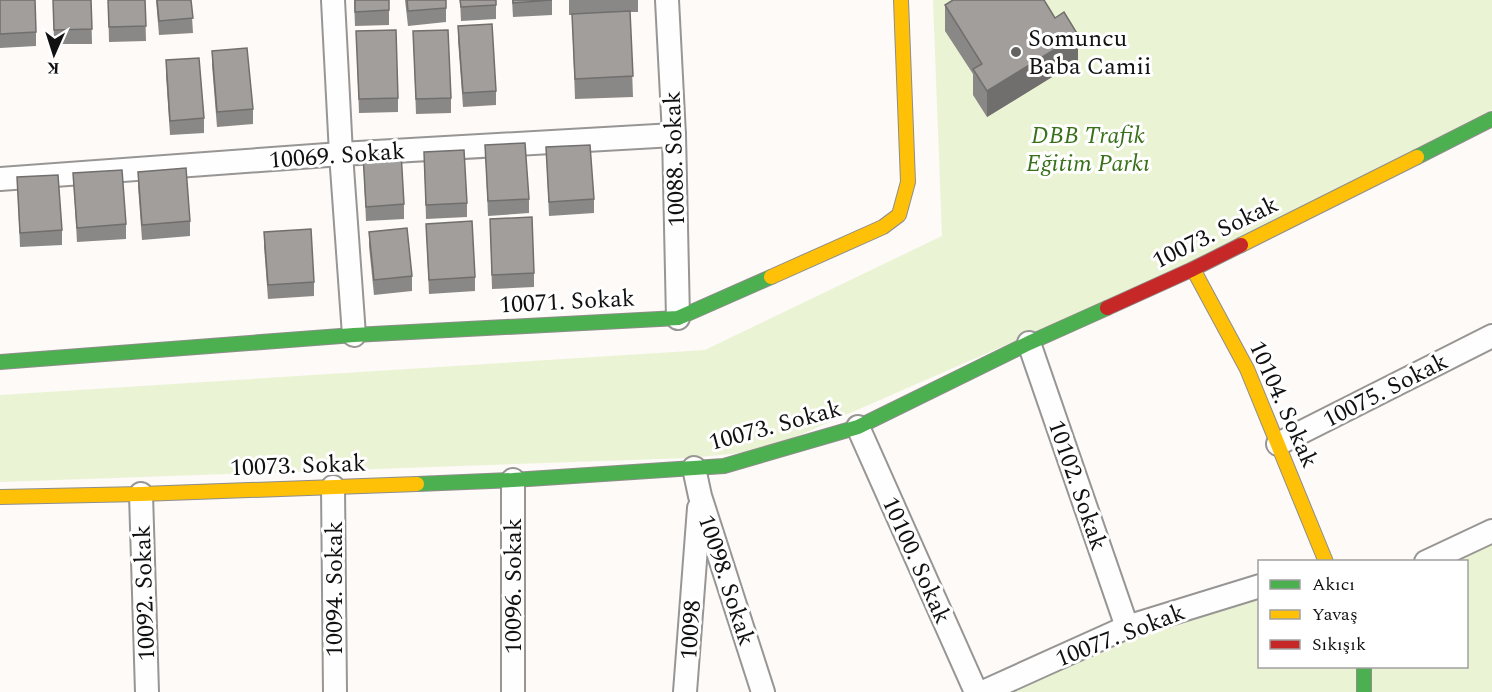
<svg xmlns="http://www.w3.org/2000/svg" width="1492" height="692" viewBox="0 0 1492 692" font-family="Spectral,serif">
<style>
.green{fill:#ebf3d5}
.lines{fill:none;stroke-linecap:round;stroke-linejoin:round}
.street-casing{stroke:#979695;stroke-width:26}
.fast-casing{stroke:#8e8d8b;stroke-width:16}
.slow-casing{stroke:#8e8d8b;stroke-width:16}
.jam-casing{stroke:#8e8d8b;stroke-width:16}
.street{stroke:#fffefe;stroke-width:22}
.fast{stroke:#4caf50;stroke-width:14}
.slow{stroke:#ffc107;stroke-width:14}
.jam{stroke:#c62828;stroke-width:14}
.wall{fill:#8a8886}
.shaded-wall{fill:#716f6d}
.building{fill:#a19e9c;stroke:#716f6d;stroke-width:1.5}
.poi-dot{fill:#646362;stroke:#fff;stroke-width:2}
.labels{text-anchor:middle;stroke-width:6;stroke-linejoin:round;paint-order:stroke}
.poi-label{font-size:24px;fill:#111;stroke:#fff;text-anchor:start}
.park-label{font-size:24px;font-style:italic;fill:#39701a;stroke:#fff}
.street-label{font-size:24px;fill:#111;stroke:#fff}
</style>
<rect width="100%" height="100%" fill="#fdfaf7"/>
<g class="green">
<polygon points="933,0 1492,0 1492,110 1196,262 763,451 689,458 0,482 0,395 705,350 942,236"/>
<polygon points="1492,531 1492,692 983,692 1259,586 1260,666 1466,666 1466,562 1427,561"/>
</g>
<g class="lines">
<defs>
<g id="street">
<polyline points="333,0 341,154 354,335"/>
<polyline points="667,0 674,135 678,318"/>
<polyline points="0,179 341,154 674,135"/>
<polyline points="1029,343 1127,627"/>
<polyline points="858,427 976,692"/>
<polyline points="1278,444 1492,336"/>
<polyline points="694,468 700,496 763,692"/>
<polyline points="513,480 513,692"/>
<polyline points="333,487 335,692"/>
<polyline points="141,494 147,692"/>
<polyline points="1426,562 1492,531"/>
<polyline points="685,692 699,508"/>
<polyline points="983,692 1127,627 1260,586"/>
</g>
<g id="fast">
<polyline points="1417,157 1492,119"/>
<polyline points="0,362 354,335 678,318 771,277"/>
<polyline points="417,484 513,480 724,466 858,427 1029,343 1107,308"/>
<polyline points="1364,666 1364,692"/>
</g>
<g id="slow">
<polyline points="1241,245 1417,157"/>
<polyline points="1193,269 1247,369 1326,562"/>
<polyline points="771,277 883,227 899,215 908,182 901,0"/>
<polyline points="0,497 141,494 417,484"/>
</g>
<polyline id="jam" points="1107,308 1193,269 1241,245"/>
</defs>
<use href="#street" class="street-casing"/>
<use href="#fast" class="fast-casing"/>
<use href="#slow" class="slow-casing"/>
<use href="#jam" class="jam-casing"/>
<use href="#street" class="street"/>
<use href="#fast" class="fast"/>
<use href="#slow" class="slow"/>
<use href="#jam" class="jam"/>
</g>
<g class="wall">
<polygon points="0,0 36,32 36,46 0,48"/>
<polygon points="53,0 91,0 92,44 54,44"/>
<polygon points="108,0 145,0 146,41 109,42"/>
<polygon points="156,0 191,0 193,33 159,35"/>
<polygon points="354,0 389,0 389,25 355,26"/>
<polygon points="405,0 446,0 446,22 408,26"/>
<polygon points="460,0 496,0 496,19 461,21"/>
<polygon points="512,0 552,0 552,15 513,17"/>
<polygon points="569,0 638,0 638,12 630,12 633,97 575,99 572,15 569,15"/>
<polygon points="945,5 1078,61 987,117 973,95 973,74 945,31"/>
<polygon points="458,26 496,91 496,105 463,107 458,40"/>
<polygon points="356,31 398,98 398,112 359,113"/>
<polygon points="413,31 451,98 451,113 416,114"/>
<polygon points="212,51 253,109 253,124 217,127 212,65"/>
<polygon points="166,60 204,118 204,133 170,135 166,75"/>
<polygon points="485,145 529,199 529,213 488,216"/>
<polygon points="546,147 594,199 594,213 549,216"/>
<polygon points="424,152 467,203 467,217 426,219"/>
<polygon points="363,154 404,204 404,219 366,221"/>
<polygon points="138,172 190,221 190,236 142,240 138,186"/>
<polygon points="73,173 126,224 126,239 77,242"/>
<polygon points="17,177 62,230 62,245 20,247"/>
<polygon points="490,219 534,273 534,287 492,289"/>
<polygon points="426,224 475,277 475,291 429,294"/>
<polygon points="264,232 314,282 314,296 268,299 264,246"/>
<polygon points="369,232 412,276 412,291 374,295 369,246"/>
</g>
<polygon class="shaded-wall" points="1078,35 1078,61 987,117 987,91"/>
<g class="building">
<polygon points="0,0 35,0 36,32 0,34"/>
<polygon points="53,0 91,0 92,29 54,30"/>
<polygon points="108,0 145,0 146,26 109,27"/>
<polygon points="157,0 191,0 193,18 159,21"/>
<polygon points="355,0 389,0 389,10 355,12"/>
<polygon points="407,0 446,0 446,8 408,11"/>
<polygon points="460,0 496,0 496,5 461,7"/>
<polygon points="513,0 552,0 513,3"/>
<polygon points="953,0 1044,0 1055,18 1064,12 1078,35 987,91 973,69 982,64 945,5"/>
<polygon points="630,11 633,76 575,79 572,14"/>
<polygon points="492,24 496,91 463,93 458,26"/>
<polygon points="396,30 398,98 359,99 356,31"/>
<polygon points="448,30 451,98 416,99 413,31"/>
<polygon points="247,48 253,109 217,112 212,51"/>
<polygon points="199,58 204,118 170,121 166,60"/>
<polygon points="525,143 529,199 488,201 485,145"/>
<polygon points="590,145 594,199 549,202 546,147"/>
<polygon points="464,150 467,203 426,205 424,152"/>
<polygon points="401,152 404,204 366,207 363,154"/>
<polygon points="186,168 190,221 142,225 138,172"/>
<polygon points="122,170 126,224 77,228 73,173"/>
<polygon points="58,175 62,230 20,233 17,177"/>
<polygon points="532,217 534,273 492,275 490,219"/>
<polygon points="472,221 475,277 429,280 426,224"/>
<polygon points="407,228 412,276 374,280 369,232"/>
<polygon points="311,229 314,282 268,285 264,232"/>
</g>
<circle class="poi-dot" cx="1016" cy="52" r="6"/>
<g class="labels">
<g class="poi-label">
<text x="1028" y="46">Somuncu<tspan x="1028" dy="28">Baba Camii</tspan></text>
</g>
<g class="park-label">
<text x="1088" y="143">DBB Trafik<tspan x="1088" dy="28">Eğitim Parkı</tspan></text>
</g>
<g class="street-label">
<text transform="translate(337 155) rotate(-4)" y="8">10069. Sokak</text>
<text transform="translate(674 159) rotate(-92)" y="8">10088. Sokak</text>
<text transform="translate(1215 232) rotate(-26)" y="8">10073. Sokak</text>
<text transform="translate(567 301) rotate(-3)" y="8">10071. Sokak</text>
<text transform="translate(1385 390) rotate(-27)" y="8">10075. Sokak</text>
<text transform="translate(1284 404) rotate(66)" y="8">10104. Sokak</text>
<text transform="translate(775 425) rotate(-15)" y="8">10073. Sokak</text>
<text transform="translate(298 465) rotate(-2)" y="8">10073. Sokak</text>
<text transform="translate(1078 485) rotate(71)" y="8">10102. Sokak</text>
<text transform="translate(917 560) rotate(66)" y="8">10100. Sokak</text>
<text transform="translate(727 580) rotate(72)" y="8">10098. Sokak</text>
<text transform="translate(513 586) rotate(-90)" y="8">10096. Sokak</text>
<text transform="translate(334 589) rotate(-90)" y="8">10094. Sokak</text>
<text transform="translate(144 593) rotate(-92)" y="8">10092. Sokak</text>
<text transform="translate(690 630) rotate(-86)" y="8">10098</text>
<text transform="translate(1120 635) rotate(-21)" y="8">10077. Sokak</text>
</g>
</g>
<rect x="1258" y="560" width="210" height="108" fill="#ffffff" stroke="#a0a0a0" stroke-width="1.5"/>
<rect x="1270" y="580" width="30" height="9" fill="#4caf50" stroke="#a0a0a0" stroke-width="1.5"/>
<text x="1312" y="590" font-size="18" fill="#111111">Akıcı</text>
<rect x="1270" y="610" width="30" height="9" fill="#ffc107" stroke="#a0a0a0" stroke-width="1.5"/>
<text x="1312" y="620" font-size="18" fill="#111111">Yavaş</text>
<rect x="1270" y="640" width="30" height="9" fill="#c62828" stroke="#a0a0a0" stroke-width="1.5"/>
<text x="1312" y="650" font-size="18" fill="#111111">Sıkışık</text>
<g transform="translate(54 54) rotate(183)" stroke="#ffffff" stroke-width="4.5" paint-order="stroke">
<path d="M0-4.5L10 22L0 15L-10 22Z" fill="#111111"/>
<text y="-9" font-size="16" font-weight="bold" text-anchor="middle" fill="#111111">K</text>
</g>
</svg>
